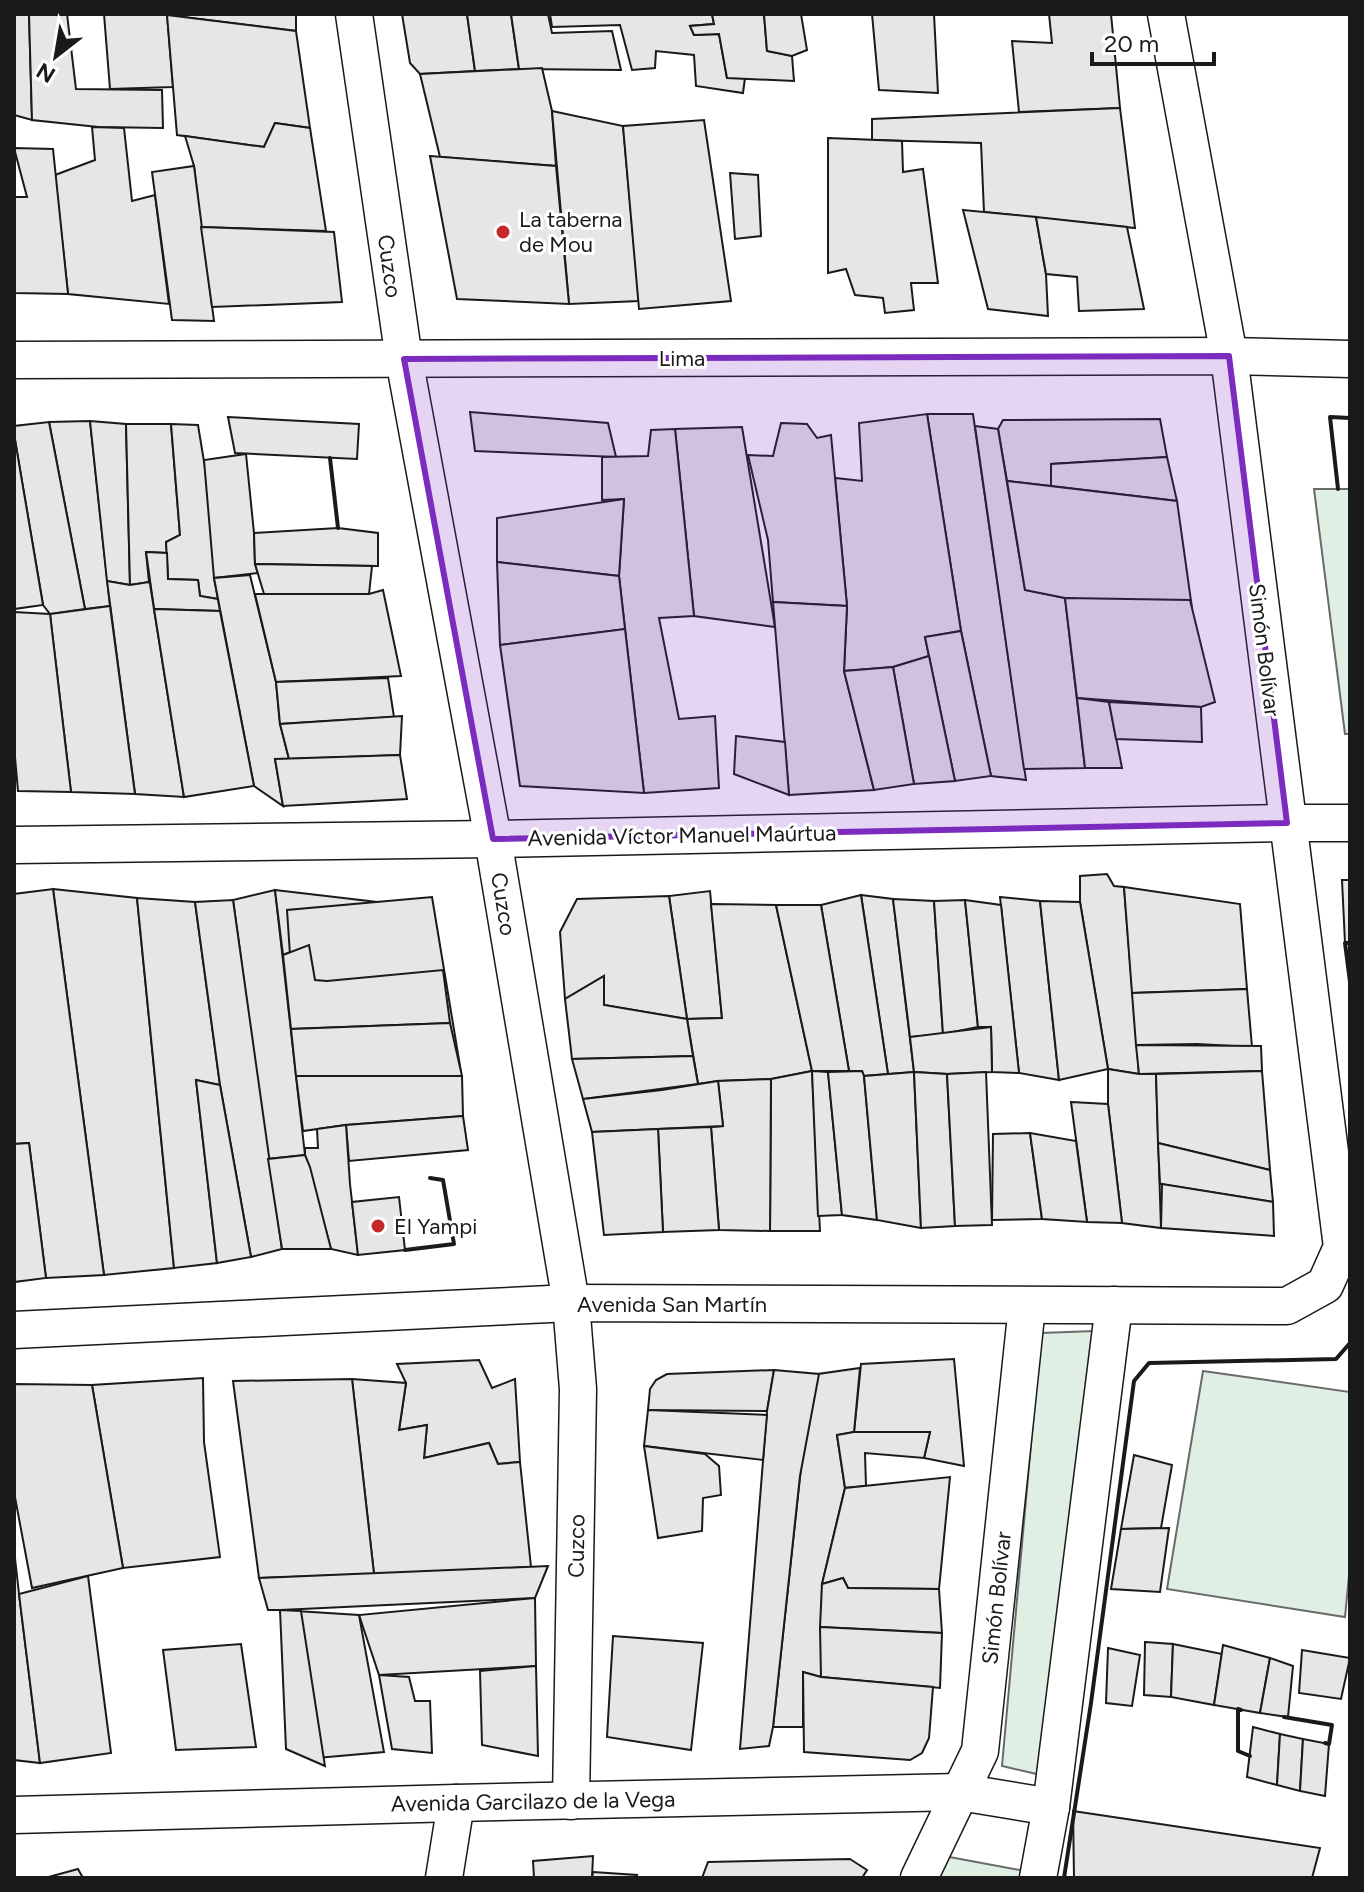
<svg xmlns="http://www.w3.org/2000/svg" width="1364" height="1892" viewBox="0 0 1364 1892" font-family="Figtree,sans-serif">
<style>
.green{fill:#e0efe3;stroke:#6a6a6a;stroke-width:2}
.building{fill:#e6e6e6;stroke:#1a1a1a;stroke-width:2}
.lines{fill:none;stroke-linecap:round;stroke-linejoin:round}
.street-casing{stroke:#1a1a1a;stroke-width:39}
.street{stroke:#fff;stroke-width:36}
.wall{stroke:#1a1a1a;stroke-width:4}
.marked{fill:#7b2cbf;fill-opacity:0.2;stroke:#7b2cbf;stroke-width:6;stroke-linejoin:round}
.poi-dot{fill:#c62828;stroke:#fff;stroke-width:3}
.labels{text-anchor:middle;stroke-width:6;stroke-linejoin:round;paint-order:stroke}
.poi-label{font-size:22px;fill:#1a1a1a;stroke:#fff;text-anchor:start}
.street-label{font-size:22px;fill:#1a1a1a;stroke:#fff}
</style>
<rect width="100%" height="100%" fill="#fff"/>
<g class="green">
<polygon points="1314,489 1350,489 1350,734 1345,734"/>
<polygon points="1094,1331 1041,1775 1002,1766 1041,1333"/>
<polygon points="1203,1371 1350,1392 1350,1565 1345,1617 1167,1589"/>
<polygon points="944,1856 1025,1871 1023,1878 934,1878"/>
</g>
<g class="building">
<polygon points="14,14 29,14 32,120 14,115"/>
<polygon points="29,14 67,14 76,89 162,90 163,128 98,127 32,120"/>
<polygon points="104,14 167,14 173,87 110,89"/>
<polygon points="167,14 296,14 296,31 167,15"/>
<polygon points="402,14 467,14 475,71 420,74 410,63"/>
<polygon points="467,14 511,14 519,69 475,71"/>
<polygon points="511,14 548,14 552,33 612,31 621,70 519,69"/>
<polygon points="550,14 712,14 714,24 690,26 694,35 719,34 727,78 745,78 743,93 696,86 694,55 656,51 655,68 632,70 620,25 552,27"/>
<polygon points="712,14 764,14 767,51 792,56 794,81 727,78 719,34 694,35 690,26 714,24"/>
<polygon points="764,14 801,14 807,50 792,56 767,51"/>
<polygon points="872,14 934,14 938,93 879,90"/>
<polygon points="1049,14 1111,14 1120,108 1019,112 1012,41 1052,43"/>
<polygon points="167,15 296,31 310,128 275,123 264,147 177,135"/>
<polygon points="542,68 552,111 556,166 440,157 420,74"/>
<polygon points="1120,108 1135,228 984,212 981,143 872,140 872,119"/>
<polygon points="552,111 623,126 639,301 569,304"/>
<polygon points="704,120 731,301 639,309 623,126"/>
<polygon points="275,123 310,128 326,231 201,227 194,166 185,136 264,147"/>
<polygon points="92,127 124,128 132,201 155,195 169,304 68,294 55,175 95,160"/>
<polygon points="828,138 902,141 903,172 923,169 938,283 911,283 914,310 885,313 883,298 855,295 846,269 828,273"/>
<polygon points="14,148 53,149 68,294 14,293 14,197 27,197"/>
<polygon points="430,156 556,166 569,304 457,299"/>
<polygon points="194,166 214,321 172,320 152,172"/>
<polygon points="730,173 758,175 761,236 735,239"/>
<polygon points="963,210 1036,217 1046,274 1048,316 988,309"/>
<polygon points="1036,217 1127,227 1144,309 1079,311 1077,277 1046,274"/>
<polygon points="201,227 334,232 342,302 212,307"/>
<polygon points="470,412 608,423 616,457 475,451"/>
<polygon points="927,414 973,414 1026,780 991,776 961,631"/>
<polygon points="927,414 961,631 925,637 929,656 893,667 844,671 847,606 835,478 862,481 859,423"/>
<polygon points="228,417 359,424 357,459 235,453"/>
<polygon points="1160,419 1167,457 1051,464 1051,486 1007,481 998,429 1003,420"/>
<polygon points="90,421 110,606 85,609 49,422"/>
<polygon points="90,421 126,424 130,585 107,581"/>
<polygon points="49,422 85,609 50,614 43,605 14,434 14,426"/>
<polygon points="781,423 807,424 817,438 831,435 847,606 773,602 768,540 748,455 773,456"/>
<polygon points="126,424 171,424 180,535 166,542 167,553 146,552 149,582 130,585"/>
<polygon points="171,424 198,425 223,577 214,578 218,599 200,596 198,580 168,579 166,542 180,535"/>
<polygon points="975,426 998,429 1025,590 1065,598 1085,768 1024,769"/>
<polygon points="742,427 775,627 694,616 675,429"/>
<polygon points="675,429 694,616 659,618 679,719 715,716 719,788 644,793 619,576 624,499 602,500 602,457 648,456 651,430"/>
<polygon points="14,434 43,605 14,609"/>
<polygon points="246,454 254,533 255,564 258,573 214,578 204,460"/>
<polygon points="1167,457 1177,501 1051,486 1051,464"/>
<polygon points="1007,481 1177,501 1192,608 1065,598 1025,590"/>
<polygon points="624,499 619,576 497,562 497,518"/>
<polygon points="338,528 378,533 378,566 255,564 254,533"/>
<polygon points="146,552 167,553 168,579 198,580 200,596 218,599 220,611 154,609"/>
<polygon points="497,562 619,576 625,629 500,645"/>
<polygon points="255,564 372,566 369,594 264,594"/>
<polygon points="250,575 276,682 280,724 289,759 275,759 283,806 254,786 214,578"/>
<polygon points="107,581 130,585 149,582 150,584 184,797 135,794"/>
<polygon points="383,590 401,676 276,682 255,594 369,594"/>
<polygon points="1065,598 1190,600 1215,702 1201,707 1077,698"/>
<polygon points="773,602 847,606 844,671 874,790 789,795"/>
<polygon points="110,606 135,794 71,792 50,614"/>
<polygon points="154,609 220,611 254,786 184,797"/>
<polygon points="14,612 50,614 71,792 18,791 14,746"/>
<polygon points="625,629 644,793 520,786 500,645"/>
<polygon points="961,631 991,776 955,781 925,637"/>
<polygon points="929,656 955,781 914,784 893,667"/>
<polygon points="893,667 914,784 874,790 844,671"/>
<polygon points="388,678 394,717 280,724 276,682"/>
<polygon points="1077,698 1109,702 1122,768 1085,768"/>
<polygon points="1109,702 1201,707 1202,742 1116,739"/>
<polygon points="402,716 400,755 289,759 280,724"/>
<polygon points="736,736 785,742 789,795 734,774"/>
<polygon points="400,755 407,799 283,806 275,759"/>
<polygon points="1107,874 1114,886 1124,887 1139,1074 1108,1069 1080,902 1080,876"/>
<polygon points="1342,880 1350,880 1350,943 1345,943"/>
<polygon points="1124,887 1240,904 1247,989 1132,993"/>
<polygon points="53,889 137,898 174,1268 104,1275"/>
<polygon points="53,889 104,1275 46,1278 29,1143 14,1144 14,894"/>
<polygon points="275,890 305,1155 268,1159 233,900"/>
<polygon points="275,890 420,907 432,913 438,936 443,970 327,981 315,980 309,945 283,955"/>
<polygon points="710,891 722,1018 687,1019 669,896"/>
<polygon points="861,895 893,899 914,1072 888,1074"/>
<polygon points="861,895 888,1074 864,1076 862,1071 849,1071 821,905"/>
<polygon points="669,896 687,1019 604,1005 604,976 565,999 560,932 577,899"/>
<polygon points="432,897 461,1072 298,1074 287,910"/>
<polygon points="1000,897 1040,901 1059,1080 1019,1073"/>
<polygon points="137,898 195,902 220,1085 196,1080 217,1263 174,1268"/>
<polygon points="893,899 934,901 943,1034 910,1037"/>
<polygon points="233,900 282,1249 251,1257 220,1085 195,902"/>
<polygon points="965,900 978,1027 943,1034 934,901"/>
<polygon points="965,900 1001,905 1019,1073 992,1072 991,1027 978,1027"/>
<polygon points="1040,901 1080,902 1108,1069 1059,1080"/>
<polygon points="711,904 776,905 812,1071 771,1079 718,1081 698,1084 687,1019 722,1018"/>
<polygon points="776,905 821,905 849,1071 812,1071"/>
<polygon points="309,945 315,980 327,981 443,970 450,1023 291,1029 283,955"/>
<polygon points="604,976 604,1005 687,1019 693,1056 572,1059 565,999"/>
<polygon points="1247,989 1252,1047 1197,1044 1136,1045 1132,993"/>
<polygon points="450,1023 462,1076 296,1076 291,1029"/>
<polygon points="991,1027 992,1072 947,1074 914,1072 910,1037"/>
<polygon points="1136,1045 1261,1046 1262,1071 1139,1074"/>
<polygon points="693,1056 698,1084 583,1099 572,1059"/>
<polygon points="1108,1069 1139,1074 1156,1074 1161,1228 1122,1223 1108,1104"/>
<polygon points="812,1071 820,1231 770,1231 771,1079"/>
<polygon points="812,1071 828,1072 842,1215 818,1216"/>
<polygon points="862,1071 864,1076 877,1220 842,1215 828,1072"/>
<polygon points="1262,1071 1270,1170 1158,1143 1156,1074"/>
<polygon points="914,1072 921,1228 877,1220 864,1076"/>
<polygon points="914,1072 947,1074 955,1226 921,1228"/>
<polygon points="986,1072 992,1225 955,1226 947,1074"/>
<polygon points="296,1076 462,1076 463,1116 346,1125 303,1131"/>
<polygon points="771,1079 770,1231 719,1230 711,1127 723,1126 718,1081"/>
<polygon points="196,1080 220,1085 251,1257 217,1263"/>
<polygon points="718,1081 723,1126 592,1132 583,1099 662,1090"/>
<polygon points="1071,1102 1108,1104 1122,1223 1087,1222"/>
<polygon points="463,1116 468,1150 349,1161 346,1125"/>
<polygon points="346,1125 350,1184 358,1255 331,1249 305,1155 305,1148 318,1148 317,1129"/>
<polygon points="711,1127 719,1230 663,1232 658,1129"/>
<polygon points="658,1129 663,1232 604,1235 592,1132"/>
<polygon points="1030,1133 1042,1219 992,1220 993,1134"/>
<polygon points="1030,1133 1076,1141 1087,1222 1042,1219"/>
<polygon points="29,1143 46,1278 14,1282 14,1144"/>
<polygon points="1158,1143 1270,1170 1273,1202 1160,1184"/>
<polygon points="305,1155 310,1167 331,1249 282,1249 268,1159"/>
<polygon points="1162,1184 1273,1202 1274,1236 1161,1228"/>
<polygon points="399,1197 405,1250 358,1255 352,1202"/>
<polygon points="954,1359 964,1466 924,1458 930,1432 854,1432 861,1364"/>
<polygon points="479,1360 492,1388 515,1379 520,1462 498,1464 489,1443 424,1458 427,1425 399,1430 406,1383 397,1364"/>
<polygon points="860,1368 854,1432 837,1435 845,1488 822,1584 821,1677 803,1672 803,1727 773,1727 811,1375"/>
<polygon points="774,1370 767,1411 648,1410 650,1389 656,1380 667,1374"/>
<polygon points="774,1370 819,1374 800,1476 773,1727 769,1746 740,1749 767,1411"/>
<polygon points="203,1378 204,1442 220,1557 123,1568 92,1385"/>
<polygon points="352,1379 406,1383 399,1430 427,1425 424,1458 489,1443 498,1464 520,1462 531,1567 374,1574"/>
<polygon points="352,1379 374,1574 259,1578 233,1381"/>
<polygon points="14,1384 92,1385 123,1568 32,1588 14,1492"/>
<polygon points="648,1410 767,1415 763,1460 644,1446"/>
<polygon points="854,1432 930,1432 924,1458 865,1453 866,1486 845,1488 837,1435"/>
<polygon points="644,1446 705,1454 719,1466 721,1495 703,1498 702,1531 658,1538"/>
<polygon points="1134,1455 1172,1465 1161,1528 1121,1529"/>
<polygon points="950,1477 939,1589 848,1588 843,1578 822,1584 845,1488"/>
<polygon points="1169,1528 1160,1592 1111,1589 1121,1529"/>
<polygon points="14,1549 19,1594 40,1763 14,1760"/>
<polygon points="548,1566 535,1598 280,1610 268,1610 259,1578"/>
<polygon points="88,1576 111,1753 40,1763 19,1594"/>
<polygon points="843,1578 848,1588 939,1589 942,1633 820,1627 822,1584"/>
<polygon points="535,1598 536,1666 379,1675 359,1615"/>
<polygon points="280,1610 359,1615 384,1752 317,1758"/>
<polygon points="280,1610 301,1611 325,1766 286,1749"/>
<polygon points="820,1627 942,1633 940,1688 821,1677"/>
<polygon points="613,1636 703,1643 691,1750 607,1737"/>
<polygon points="1145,1642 1173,1644 1171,1697 1144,1695"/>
<polygon points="241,1644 256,1747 176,1750 163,1650"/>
<polygon points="1173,1644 1222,1654 1214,1705 1171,1697"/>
<polygon points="1223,1645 1270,1658 1260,1713 1214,1705"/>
<polygon points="1108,1648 1140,1655 1132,1706 1106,1703"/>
<polygon points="1302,1650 1350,1658 1341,1699 1299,1693"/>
<polygon points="1270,1658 1293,1666 1288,1717 1260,1713"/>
<polygon points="536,1666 538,1756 482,1745 480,1671"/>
<polygon points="803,1672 821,1677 933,1687 929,1738 922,1753 910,1760 804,1752"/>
<polygon points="379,1675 409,1677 415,1701 430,1701 432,1753 392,1749"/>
<polygon points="1253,1727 1280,1734 1277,1785 1247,1777"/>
<polygon points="1280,1734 1303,1739 1300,1791 1277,1785"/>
<polygon points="1303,1739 1329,1744 1325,1796 1300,1791"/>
<polygon points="1073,1811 1320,1848 1312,1878 1074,1878"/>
<polygon points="593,1856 592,1878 534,1878 533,1861"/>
<polygon points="850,1859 867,1870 862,1878 702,1878 708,1862"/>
<polygon points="78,1869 83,1878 45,1878"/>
<polygon points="593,1872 637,1875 636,1878 592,1878"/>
</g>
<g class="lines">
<defs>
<g id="street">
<polyline points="354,14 404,359 493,839 571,1303 578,1389 571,1801"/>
<polyline points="14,360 1229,356 1350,359"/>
<polyline points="14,845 493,839 1287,823 1350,823"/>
<polyline points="14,1330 571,1303 1287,1306 1325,1285 1342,1247 1229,356 1166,14"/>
<polyline points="14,1815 456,1803 960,1792 1051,1807"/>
<polyline points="444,1878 456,1803"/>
<polyline points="919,1878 980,1751 1027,1306"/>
<polyline points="1038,1878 1051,1807 1114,1305"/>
</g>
</defs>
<use href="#street" class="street-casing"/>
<use href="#street" class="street"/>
<g class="wall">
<polyline points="330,458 338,528"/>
<polyline points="1338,489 1330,417 1350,418"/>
<polyline points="1350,943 1345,943 1350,982"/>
<polyline points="405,1250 454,1244 443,1180 430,1178"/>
<polyline points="1241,1710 1238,1709 1238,1751 1250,1756"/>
<polyline points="1284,1717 1332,1725 1329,1744 1325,1743"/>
<polyline points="1064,1878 1091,1703 1134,1381 1149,1363 1336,1359 1350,1343"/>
</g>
</g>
<path class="marked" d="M1229,356L1287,823L493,839L404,359Z"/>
<g class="poi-dot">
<circle cx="503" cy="232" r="8"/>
<circle cx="378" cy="1226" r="8"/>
</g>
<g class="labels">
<g class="poi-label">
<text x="519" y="227">La taberna<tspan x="519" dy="25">de Mou</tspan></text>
<text x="394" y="1234">El Yampi</text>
</g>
<g class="street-label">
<text transform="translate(390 266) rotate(82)" y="8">Cuzco</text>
<text x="682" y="366">Lima</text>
<text transform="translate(1265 650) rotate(83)" y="8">Simón Bolívar</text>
<text transform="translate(682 835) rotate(-1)" y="8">Avenida Víctor Manuel Maúrtua</text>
<text transform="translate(504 904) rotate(81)" y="8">Cuzco</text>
<text x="672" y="1312">Avenida San Martín</text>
<text transform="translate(576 1546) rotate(-89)" y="8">Cuzco</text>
<text transform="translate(996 1598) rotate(-84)" y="8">Simón Bolívar</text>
<text transform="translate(533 1801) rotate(-1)" y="8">Avenida Garcilazo de la Vega</text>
</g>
</g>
<rect width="1364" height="1892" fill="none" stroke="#1a1a1a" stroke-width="32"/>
<g transform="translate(56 56) rotate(211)" stroke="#ffffff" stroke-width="6" paint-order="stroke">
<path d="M0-6L14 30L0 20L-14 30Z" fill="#1a1a1a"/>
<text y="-12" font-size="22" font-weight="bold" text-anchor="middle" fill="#1a1a1a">N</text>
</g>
<path d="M1092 52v12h122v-12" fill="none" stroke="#1a1a1a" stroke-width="4"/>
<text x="1104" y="52" font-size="24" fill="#1a1a1a" stroke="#ffffff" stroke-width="6" paint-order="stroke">20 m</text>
</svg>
